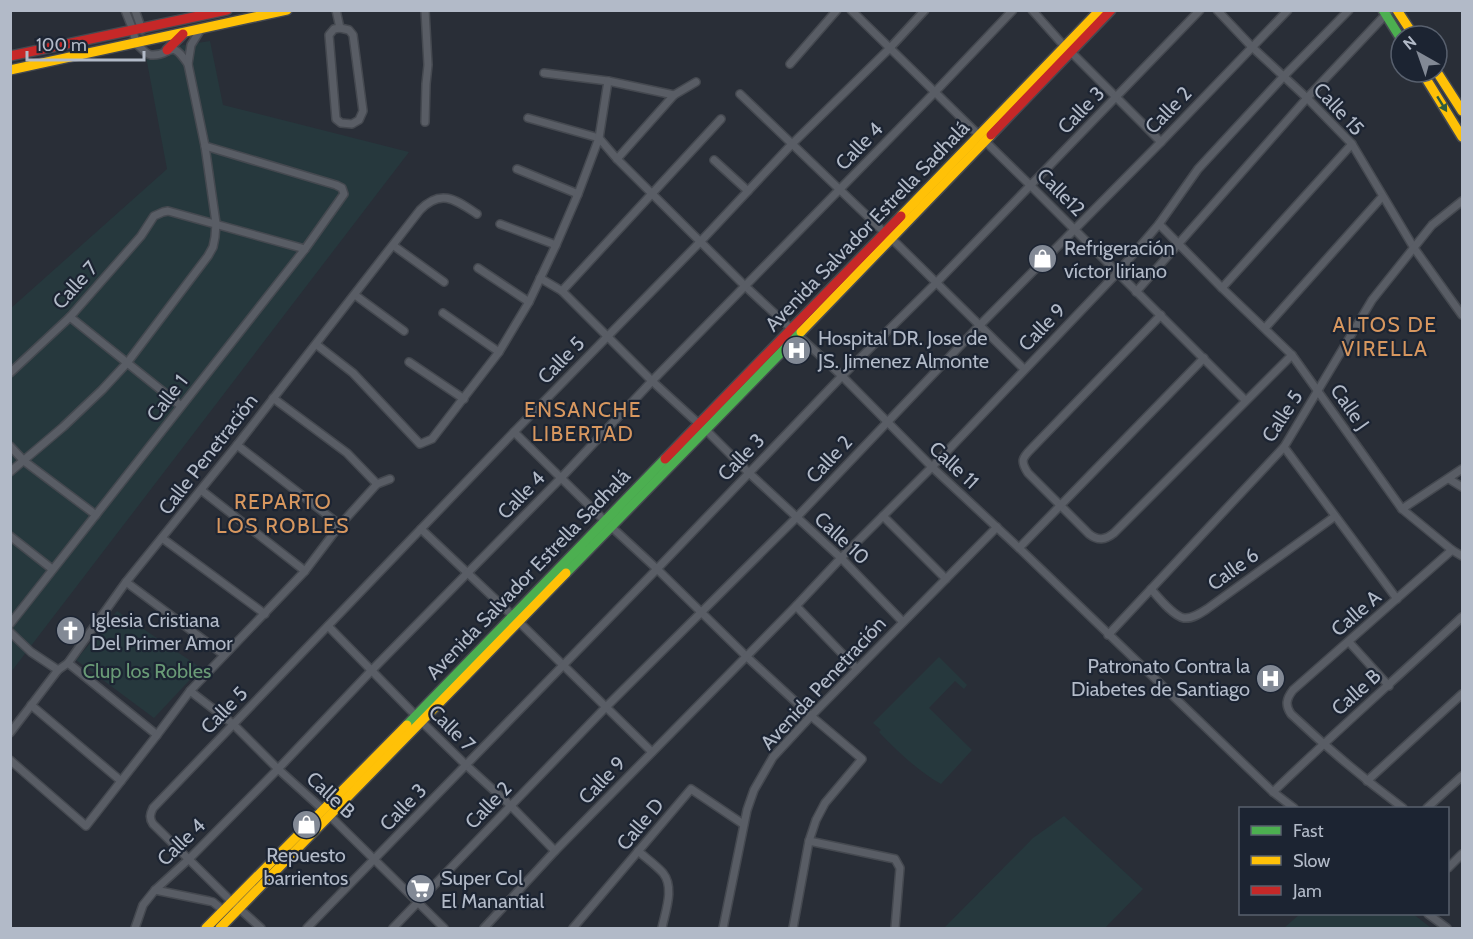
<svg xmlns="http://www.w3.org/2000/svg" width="1473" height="939" viewBox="0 0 1473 939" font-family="Cabin,sans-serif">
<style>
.green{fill:#26383d}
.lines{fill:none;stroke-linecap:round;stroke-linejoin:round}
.street-casing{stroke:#454950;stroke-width:10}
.fast-casing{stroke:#454950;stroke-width:12}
.slow-casing{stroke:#454950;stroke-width:12}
.jam-casing{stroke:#454950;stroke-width:12}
.street{stroke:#595d65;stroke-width:7}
.fast{stroke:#4caf50;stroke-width:9}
.slow{stroke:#ffc107;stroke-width:9}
.jam{stroke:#c62828;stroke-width:9}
.oneway{fill:#2f5c3e}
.labels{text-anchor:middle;stroke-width:4.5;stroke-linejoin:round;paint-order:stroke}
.street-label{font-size:20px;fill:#b2bac8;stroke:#1c2432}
.poi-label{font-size:20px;fill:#b2bac8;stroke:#1c2432;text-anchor:start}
.park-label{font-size:20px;fill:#699a76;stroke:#1c2432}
.neighbourhood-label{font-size:21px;letter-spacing:1.5px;fill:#d7975f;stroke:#1c2432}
</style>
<rect width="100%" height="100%" fill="#292e37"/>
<g class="green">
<polygon points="210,41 223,105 409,152 11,672 10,309 167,169 145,51"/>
<polygon points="117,611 201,668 154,718 76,660"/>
<path d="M939,657L967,685L964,689L955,681L929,708L972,750L941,784C918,771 898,752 879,732L881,730L873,723Z"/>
<polygon points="1064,816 1143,889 1105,928 944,928 1033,838"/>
<polygon points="1300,914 1413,914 1430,927 1428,928 1284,928"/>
</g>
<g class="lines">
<defs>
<g id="street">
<path d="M125,10L133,30L136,44C142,47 144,54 151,55C172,57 169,36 188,64"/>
<polyline points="135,10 142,30"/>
<polyline points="336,10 340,28"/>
<polyline points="851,10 1031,186 1245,400"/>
<polyline points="1032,10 1065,47"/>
<polyline points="1217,10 1252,47 1307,98 1352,144 1414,248 1462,315"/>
<polygon points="340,28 349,30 353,35 363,111 359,120 352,124 341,123 336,119 329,35 334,29"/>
<polyline points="1071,52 1161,142"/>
<polyline points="790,64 837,10"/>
<polyline points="544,73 608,81 674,95"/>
<polyline points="740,94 885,233"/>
<polyline points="528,118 599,138 617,159 745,286 842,376 932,467 1019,548 1273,792 1294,808"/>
<polyline points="425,122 426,84 428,65 425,10"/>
<polyline points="617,159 674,95 696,82"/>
<polyline points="714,160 748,191"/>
<polyline points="517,169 578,194"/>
<polyline points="500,224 556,245"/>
<polyline points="1159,224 1222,288 1292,355 1402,509 1452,550 1462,556"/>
<polyline points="891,238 1024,369"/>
<polyline points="394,246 444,282"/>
<polyline points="478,268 529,302"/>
<polyline points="540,278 562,291 652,381 699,424"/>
<polyline points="1222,288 1352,144"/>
<polyline points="562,291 721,119"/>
<polyline points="1136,292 1307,98 1390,10"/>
<polyline points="355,295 404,331"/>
<polyline points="443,313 499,352"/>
<path d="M1161,315L1032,448C1022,458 1020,461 1028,473L1089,534C1098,541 1105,540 1114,533L1292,355"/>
<polyline points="70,317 181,406"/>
<polyline points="1265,328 1382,197"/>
<polyline points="317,345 353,373 420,444 432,439 499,352 529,302 556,245 578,194 599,138 608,81"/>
<polyline points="409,362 464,399"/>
<polyline points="10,373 70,317 141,236 154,216 163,212 168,211 305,249"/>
<polyline points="273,398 347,453 377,484"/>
<polyline points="705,429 749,473 841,558 903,622"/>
<polyline points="514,432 605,521 657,569 747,657 811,716 862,759 825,803 816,820 809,841 793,928"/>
<polyline points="237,445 340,525"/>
<polyline points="10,446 24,461 96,515"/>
<polyline points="1284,447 1397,599"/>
<polyline points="10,472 63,427 102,390 127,363 208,256 213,247 215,237 216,223 205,146 188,64 191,45 201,29"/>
<polyline points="1449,479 1462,487"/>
<polyline points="201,490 305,571"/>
<polyline points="1402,509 1462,469"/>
<polyline points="883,516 946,579"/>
<polyline points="421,529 513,616"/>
<polyline points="10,536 52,569"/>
<polyline points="162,538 265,614"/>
<polyline points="1019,548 1204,358"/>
<polyline points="126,582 224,655"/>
<path d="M1151,589C1158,597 1173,616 1184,618C1192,619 1201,613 1207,609L1334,517"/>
<polyline points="796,606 857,669"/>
<polyline points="519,622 652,752"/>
<polyline points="10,624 305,249 344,194 342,188 336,185 205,146"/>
<polyline points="328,626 422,722 466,765 511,806 555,851"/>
<polyline points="10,632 31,652 58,670"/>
<polyline points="1108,635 1284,447 1372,300 1432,225 1462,201"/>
<polyline points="1349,642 1389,686"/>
<polyline points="68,663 157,735"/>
<polyline points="190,691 233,724 278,769 329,815 444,928"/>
<polyline points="31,705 121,781"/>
<path d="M10,733L58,670L68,663L126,582L237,445L420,210C441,188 456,200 477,214"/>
<polyline points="10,760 86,826 157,735 190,691 305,571 340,525 377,484 390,479"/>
<polyline points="1367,781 1462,694"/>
<path d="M1273,792C1335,732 1399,676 1462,617"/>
<path d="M1403,808C1364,779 1327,748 1291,714C1285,705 1286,699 1293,690L1452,550"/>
<polyline points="1427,808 1462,776"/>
<polyline points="809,841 895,859 900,868 895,928"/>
<path d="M638,851C646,858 656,865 663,873C675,888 665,912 662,928"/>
<polyline points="1448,868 1462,854"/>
<polyline points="155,890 209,901 213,902 224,911"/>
<polyline points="1428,914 1447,928"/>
<polyline points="135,928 143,905 155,890 189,859 278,769 371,671 561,478 652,381 935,92 1013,10"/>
<path d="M261,928L232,902L153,824C149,818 150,814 153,808L514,432L701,241L792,144L889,49L925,10"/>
<polyline points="307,928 657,569 842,376 936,283 1200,10"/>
<polyline points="393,928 605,708 796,518 979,326 1161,142 1288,10"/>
<polyline points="484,928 555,851 796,606 841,558 932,467 1118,272 1159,224 1198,169 1284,76 1349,10"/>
<polyline points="573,928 691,789 743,824"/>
<polyline points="723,928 747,810 754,790 773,757 811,716 997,527"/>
</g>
<g id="fast">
<polyline points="1383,10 1401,39"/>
<polyline points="566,573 801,332"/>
<polyline points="407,725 665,459"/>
</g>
<g id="slow">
<polyline points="1397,10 1414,36"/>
<polyline points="10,70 287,10"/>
<polyline points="1422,72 1462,137"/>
<polyline points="1437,72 1462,111"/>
<polyline points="901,216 1100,10"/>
<polyline points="801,332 991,135"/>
<polyline points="206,928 407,725"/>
<polyline points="220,928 566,573"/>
</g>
<g id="jam">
<polyline points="167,50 183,34"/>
<polyline points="10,56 227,10"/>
<polyline points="991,135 1111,10"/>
<polyline points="665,459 901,216"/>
</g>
</defs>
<use href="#street" class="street-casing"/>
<use href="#fast" class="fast-casing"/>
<use href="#slow" class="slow-casing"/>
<use href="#jam" class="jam-casing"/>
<use href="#street" class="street"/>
<use href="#fast" class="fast"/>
<use href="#slow" class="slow"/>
<use href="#jam" class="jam"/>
</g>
<defs><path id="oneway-solid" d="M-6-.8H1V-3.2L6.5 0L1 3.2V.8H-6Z" transform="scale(1.5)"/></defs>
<use class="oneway" href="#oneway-solid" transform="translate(1442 104) rotate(58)"/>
<defs>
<symbol id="shop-disc" viewBox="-11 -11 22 22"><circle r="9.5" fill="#828995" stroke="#1c2432"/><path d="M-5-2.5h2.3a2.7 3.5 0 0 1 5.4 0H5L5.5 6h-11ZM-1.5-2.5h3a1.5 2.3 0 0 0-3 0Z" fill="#fff"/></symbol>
<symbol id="hospital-disc" viewBox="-11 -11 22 22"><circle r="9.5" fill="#828995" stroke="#1c2432"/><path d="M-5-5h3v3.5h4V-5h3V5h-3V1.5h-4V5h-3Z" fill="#fff"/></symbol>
<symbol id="church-disc" viewBox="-11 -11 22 22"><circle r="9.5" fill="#828995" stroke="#1c2432"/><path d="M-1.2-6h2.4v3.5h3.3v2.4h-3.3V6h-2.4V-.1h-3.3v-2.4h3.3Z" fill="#fff"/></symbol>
<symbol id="supermarket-disc" viewBox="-11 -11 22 22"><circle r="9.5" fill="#828995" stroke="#1c2432"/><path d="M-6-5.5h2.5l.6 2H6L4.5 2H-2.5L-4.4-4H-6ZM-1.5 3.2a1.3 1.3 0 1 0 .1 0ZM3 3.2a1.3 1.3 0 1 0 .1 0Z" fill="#fff"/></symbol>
</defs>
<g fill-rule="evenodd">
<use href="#shop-disc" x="1026" y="242" width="33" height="33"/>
<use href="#hospital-disc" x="780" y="334" width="33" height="33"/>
<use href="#church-disc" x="54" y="614" width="33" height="33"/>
<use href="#hospital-disc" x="1254" y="662" width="33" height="33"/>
<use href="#shop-disc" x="290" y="808" width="33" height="33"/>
<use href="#supermarket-disc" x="404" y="872" width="33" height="33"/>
</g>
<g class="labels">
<g class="street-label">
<text transform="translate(1339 109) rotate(47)" y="7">Calle 15</text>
<text transform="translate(1081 110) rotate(-46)" y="7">Calle 3</text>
<text transform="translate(1168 110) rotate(-46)" y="7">Calle 2</text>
<text transform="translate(859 146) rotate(-46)" y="7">Calle 4</text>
<text transform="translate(1061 192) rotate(45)" y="7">Calle12</text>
<text transform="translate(867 226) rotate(-46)" y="7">Avenida Salvador Estrella Sadhalá</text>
<text transform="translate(75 285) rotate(-48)" y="7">Calle 7</text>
<text transform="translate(1042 327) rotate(-46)" y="7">Calle 9</text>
<text transform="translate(561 360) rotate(-46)" y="7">Calle 5</text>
<text transform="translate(167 398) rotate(-52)" y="7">Calle 1</text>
<text transform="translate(1350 407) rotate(55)" y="7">Calle J</text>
<text transform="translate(1282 416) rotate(-57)" y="7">Calle 5</text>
<text transform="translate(208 454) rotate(-52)" y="7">Calle Penetración</text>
<text transform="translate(741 457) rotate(-46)" y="7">Calle 3</text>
<text transform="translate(829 459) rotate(-47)" y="7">Calle 2</text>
<text transform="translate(954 465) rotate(43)" y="7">Calle 11</text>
<text transform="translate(521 495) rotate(-46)" y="7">Calle 4</text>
<text transform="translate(842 538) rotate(43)" y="7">Calle 10</text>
<text transform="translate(1233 569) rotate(-36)" y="7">Calle 6</text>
<text transform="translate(528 574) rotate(-46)" y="7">Avenida Salvador Estrella Sadhalá</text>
<text transform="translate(1356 613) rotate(-41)" y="7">Calle A</text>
<text transform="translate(823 683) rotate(-47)" y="7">Avenida Penetración</text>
<text transform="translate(1356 692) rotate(-42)" y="7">Calle B</text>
<text transform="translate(224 710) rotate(-46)" y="7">Calle 5</text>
<text transform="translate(452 728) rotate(45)" y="7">Calle 7</text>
<text transform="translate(602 780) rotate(-46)" y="7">Calle 9</text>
<text transform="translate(331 795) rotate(43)" y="7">Calle B</text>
<text transform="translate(488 805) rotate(-46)" y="7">Calle 2</text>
<text transform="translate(403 807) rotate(-46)" y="7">Calle 3</text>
<text transform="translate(640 824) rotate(-50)" y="7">Calle D</text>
<text transform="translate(181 842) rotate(-44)" y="7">Calle 4</text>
</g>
<g class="poi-label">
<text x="1064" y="255">Refrigeración<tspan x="1064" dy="23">víctor liriano</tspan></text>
<text x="818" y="345">Hospital DR. Jose de<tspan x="818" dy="23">JS. Jimenez Almonte</tspan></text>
<text x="91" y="627">Iglesia Cristiana<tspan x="91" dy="23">Del Primer Amor</tspan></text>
<text x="1250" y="673" text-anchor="end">Patronato Contra la<tspan x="1250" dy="23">Diabetes de Santiago</tspan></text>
<text x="306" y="862" text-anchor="middle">Repuesto<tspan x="306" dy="23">barrientos</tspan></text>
<text x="441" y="885">Super Col<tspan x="441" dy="23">El Manantial</tspan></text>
</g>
<g class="park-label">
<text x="147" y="678">Clup los Robles</text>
</g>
<g class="neighbourhood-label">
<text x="1385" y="332">ALTOS DE<tspan x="1385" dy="24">VIRELLA</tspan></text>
<text x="583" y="417">ENSANCHE<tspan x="583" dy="24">LIBERTAD</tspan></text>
<text x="283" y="509">REPARTO<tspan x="283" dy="24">LOS ROBLES</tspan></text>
</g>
</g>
<rect width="1473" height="939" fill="none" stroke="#b2bac8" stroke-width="24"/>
<rect x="1239" y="807" width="210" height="108" fill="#1c2432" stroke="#58606e" stroke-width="1.5"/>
<rect x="1251" y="826" width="30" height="9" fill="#4caf50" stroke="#58606e" stroke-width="1.5"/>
<text x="1293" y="837" font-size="18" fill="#b2bac8">Fast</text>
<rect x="1251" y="856" width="30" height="9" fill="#ffc107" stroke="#58606e" stroke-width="1.5"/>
<text x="1293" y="867" font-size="18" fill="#b2bac8">Slow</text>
<rect x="1251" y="886" width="30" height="9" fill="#c62828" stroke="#58606e" stroke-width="1.5"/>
<text x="1293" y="897" font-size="18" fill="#b2bac8">Jam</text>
<g transform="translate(1419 54) rotate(320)"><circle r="28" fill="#1c2432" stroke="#58606e" stroke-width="1.5"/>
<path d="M0-4.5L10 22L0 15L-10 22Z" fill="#828995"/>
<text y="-9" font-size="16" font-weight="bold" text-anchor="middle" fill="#b2bac8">N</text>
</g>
<path d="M27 51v9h117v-9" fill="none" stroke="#b2bac8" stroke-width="3"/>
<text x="36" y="51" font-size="18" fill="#b2bac8" stroke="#1c2432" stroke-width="4.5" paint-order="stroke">100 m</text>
</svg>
